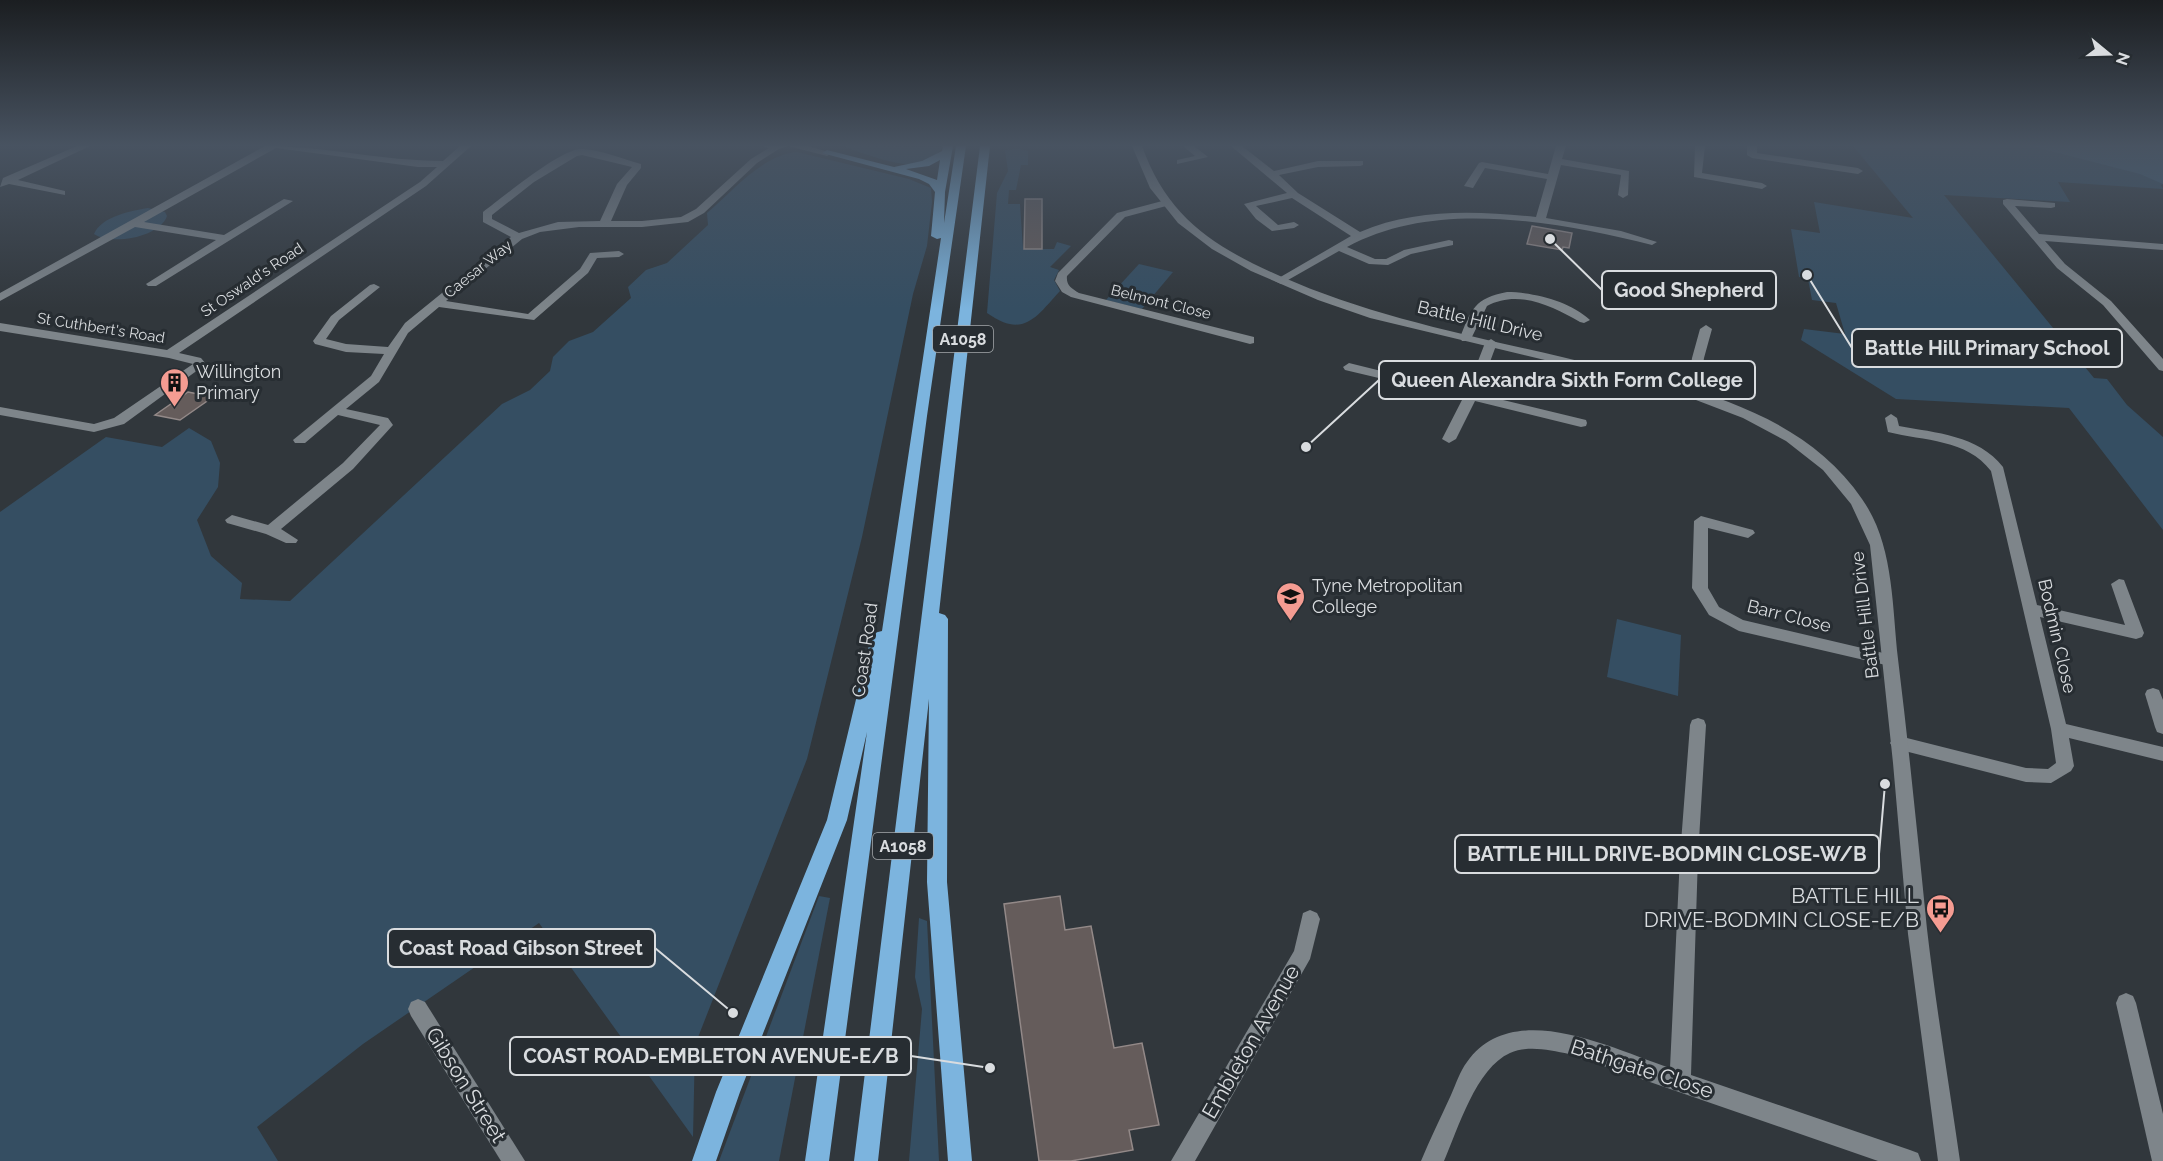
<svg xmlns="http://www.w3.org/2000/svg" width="2163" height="1161" viewBox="0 0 2163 1161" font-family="Raleway,sans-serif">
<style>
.green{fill:#354e62}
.forest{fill:#41627c}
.building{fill:#655c5b;stroke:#938988;stroke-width:1.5}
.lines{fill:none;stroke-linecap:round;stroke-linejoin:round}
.minor{fill:#7e858a;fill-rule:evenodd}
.tertiary{fill:#7e858a;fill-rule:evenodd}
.trunk{fill:#7cb4de;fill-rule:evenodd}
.labels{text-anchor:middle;stroke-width:6;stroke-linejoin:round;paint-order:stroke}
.far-street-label{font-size:15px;fill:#d9dcdf;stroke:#272d32}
.shield{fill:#272d32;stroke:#a4a8ab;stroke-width:1.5}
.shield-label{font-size:16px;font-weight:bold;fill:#d9dcdf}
.street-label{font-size:18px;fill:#d9dcdf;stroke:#272d32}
.poi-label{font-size:18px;fill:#d9dcdf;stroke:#272d32;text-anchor:start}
.near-poi-label{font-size:21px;fill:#d9dcdf;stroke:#272d32;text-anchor:end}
.near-street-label{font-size:21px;fill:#d9dcdf;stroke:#272d32}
.leader{fill:none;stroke:#d9dcdf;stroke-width:2}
.callout-dot{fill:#d9dcdf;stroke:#272d32;stroke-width:2}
.callout{fill:#272d32;stroke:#d9dcdf;stroke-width:2}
.callout-label{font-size:20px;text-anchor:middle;font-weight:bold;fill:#d9dcdf}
</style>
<rect width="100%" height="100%" fill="#31373c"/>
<g class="green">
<path d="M842,146L942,147C924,183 865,152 842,146Z"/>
<polygon points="1853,146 2163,146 2163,184 2161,185 2163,189 2058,182 2070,202 1944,195 2094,378 2107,379 2127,405 2163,437 2163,530 2069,408 1896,399 1801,340 1804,329 1845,334 1836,303 1812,300 1808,279 1799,277 1791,229 1820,233 1814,202 1913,218"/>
<path d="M1018,149L1028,151V165H1021L1016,190H1009L1008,204H1020L1023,249H1054L1057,242L1071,246L1050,267L1059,270L1054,280L1060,291C1036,317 1024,339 987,313L997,193L1008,171L1005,150Z"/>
<path d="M797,152L909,179L931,188L932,202L927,246L913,294L862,537L807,759L695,1045L693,1137L539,923L363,1044L257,1127L278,1161H0V512L106,437L162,447L189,428L211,441L220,463L218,487L197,520L211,556L242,583L240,599L290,601L502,404L530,390L550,371L553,357L569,341L593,332L631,298L628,287L646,270L667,263L708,225L707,213C733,191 762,155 797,152Z"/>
<path d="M148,208L165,212L167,216C160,237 112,246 94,234C102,216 131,211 148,208Z"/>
<polygon points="1139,264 1173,272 1142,309 1106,300"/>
<polygon points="1617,619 1681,635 1678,696 1607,677"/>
<polygon points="819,896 830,898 779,1161 719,1161"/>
<polygon points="919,918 927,921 939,1161 909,1161 922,1009 915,977"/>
</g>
<polygon class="forest" points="2031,146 2163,146 2163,184 2140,174"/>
<g class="building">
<polygon points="1025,199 1042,199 1042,249 1024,249"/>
<polygon points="1532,226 1572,233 1569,248 1563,247 1562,250 1527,244"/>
<polygon points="188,392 213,397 180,420 155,415"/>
<polygon points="1060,896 1065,930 1091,926 1114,1048 1142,1043 1159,1125 1129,1130 1133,1150 1071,1161 1039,1161 1004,904"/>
</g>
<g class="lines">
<g class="minor">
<polygon points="77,146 90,146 18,180 65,191 65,195 9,184 0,187 3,178"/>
<path d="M265,146C325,146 383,161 443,161L460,146H471L426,186L179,353L201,358L206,364L124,424L94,432L0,415V407L94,424L114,418L193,364L169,358L0,331V323L167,350L420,182L437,167H418L276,148L144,222L224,235L284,199L293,201L156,286H148L146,284L216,240L135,227L0,301V293Z"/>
<path d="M772,146L782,147L757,163L704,213L688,222L642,227H579L540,232L522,239L446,301L528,314L580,269L590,253L619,251L624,254L619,257L597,258L588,273L534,320L439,307L408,333L379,382L346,409L388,418L393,425L353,469L281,529L298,540L296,543H286L266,534L227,523L225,520L232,515L268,525L343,463L380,425L338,415L305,443H295L293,440L371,376L384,354L346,352L315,344L313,341L331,316L370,285L374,284L380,287L339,320L326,339L346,344L388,347L405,323L511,237L483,222V212C502,198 561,148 582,149C601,150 623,159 641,164V168L627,185L611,221H642L681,217L696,209L751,159ZM582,155L632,167L617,184L600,221L558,222L519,233L492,219V215L534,182L577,156Z"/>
<polygon points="1183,146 1194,146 1208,157 1177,164 1177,160 1195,156"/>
<path d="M1231,146H1242L1274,171L1318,161H1363V165L1360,166L1318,167L1279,175L1298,193L1360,232C1415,208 1478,211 1536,217L1547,179L1485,168L1473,188L1464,186L1479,163L1482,162L1548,174L1556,146H1566L1562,159L1629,171L1628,195L1623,198L1618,195L1621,175L1561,165L1546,218L1621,231L1657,242L1652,245C1558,222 1436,198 1347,247L1375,259H1386L1404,250L1449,240L1453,241V245L1411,254L1388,265L1369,264L1339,251L1281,284L1275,281L1277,279L1351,236L1292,198L1256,206L1278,225L1294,222L1299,225L1294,228L1272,231L1256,219L1244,204L1287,193Z"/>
<polygon points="1695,146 1705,146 1702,173 1762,183 1767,186 1762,189 1694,177"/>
<polygon points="1747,146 1757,146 1757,153 1858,168 1863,171 1858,174 1752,158 1747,155"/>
<polygon points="2007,199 2055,203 2055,207 2051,208 2015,206 2039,234 2163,244 2163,250 2045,241 2065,264 2111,301 2163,359 2163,371 2159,370 2103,305 2057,268 2003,204 2003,200"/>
<path d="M1166,200L1171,203L1170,205L1125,217L1067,276C1066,285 1071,288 1079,293L1254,337V343L1250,344L1071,297L1062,292L1055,281L1058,273L1117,213Z"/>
<path d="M1507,292C1533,292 1570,301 1590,320L1584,323L1580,322C1552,306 1518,289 1487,306L1470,341H1462L1460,338C1471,309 1475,298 1507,292Z"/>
<polygon points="1706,325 1712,329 1704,358 1699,393 1693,397 1687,393 1692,358 1700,329"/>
<polygon points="1491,339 1497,343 1478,394 1586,420 1587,423 1586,426 1581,427 1475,401 1456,439 1449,443 1442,439 1463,398 1345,370 1343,367 1349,363 1466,392 1485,343"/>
<path d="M1891,414L1897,418L1899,426C1936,433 1978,435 2003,467L2037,605L2125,625L2111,584L2119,579L2124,580L2144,633L2142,637L2136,639L2040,617L2066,724L2163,747V761L2069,738L2074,766L2071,771L2051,783L2026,782L1893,748L1890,743L1893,738L1899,736L2026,768L2048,769L2056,763L2051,729L1991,471C1967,439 1924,441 1888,432L1885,418Z"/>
<polygon points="1701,516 1753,530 1755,533 1748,538 1708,528 1708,588 1719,607 1743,620 1896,656 1898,660 1896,664 1890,666 1739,631 1709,615 1692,588 1694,521"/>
<polygon points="2153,688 2159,690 2163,700 2163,734 2157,732 2155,727 2145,694 2147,690"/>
<path d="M1698,718L1704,720L1706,725L1698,856L1691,1075L1910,1150L1918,1153L1921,1161H1878L1569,1054C1550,1050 1528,1045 1510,1053C1476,1068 1458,1129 1444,1161H1421C1430,1139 1441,1117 1451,1095C1456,1084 1460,1071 1467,1062C1513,997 1612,1049 1670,1068L1680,856L1690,725L1692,720Z"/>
<polygon points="1310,910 1317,913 1320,919 1310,959 1195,1161 1171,1161 1294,951 1303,913"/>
<polygon points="2126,993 2133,996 2136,1003 2163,1114 2163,1161 2152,1161 2116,1003 2119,996"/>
<polygon points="418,999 425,1002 525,1161 501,1161 411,1016 408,1009 411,1002"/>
</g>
<g class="tertiary">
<path d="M763,146H787C781,150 769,150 763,146Z"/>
<polygon points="788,146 808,146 832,153 827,156"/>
<path d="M1132,146H1142C1167,217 1214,247 1280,276C1370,316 1467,335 1562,357C1667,382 1797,403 1862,499C1894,544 1892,606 1898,659C1909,749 1918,839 1927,929C1936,1007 1949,1084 1960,1161H1938L1908,934L1893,763L1870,545L1851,504L1823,470L1786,441L1743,418L1696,400L1649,385L1370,318L1318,300L1251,271L1212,249L1178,223L1150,188Z"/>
</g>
<g class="trunk">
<path d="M943,146H953L945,192L944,223L956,146H966L927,416L829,1161H805L867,732L847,820L740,1092L716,1161H692L716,1092L827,820L871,637L874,633L882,631L941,238L937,239L931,236L935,192L929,184L919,179L822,153L827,150L894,167L922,161L942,151ZM940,160L937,180L906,169L929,166Z"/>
<polygon points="980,146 990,146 939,613 945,615 948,619 947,882 972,1161 948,1161 927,882 929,699 878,1161 854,1161"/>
</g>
</g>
<linearGradient id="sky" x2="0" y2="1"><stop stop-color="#1b1e21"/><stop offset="0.47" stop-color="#485361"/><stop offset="1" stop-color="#485361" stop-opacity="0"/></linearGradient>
<rect width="2163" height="309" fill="url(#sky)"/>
<defs>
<symbol id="building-pin" viewBox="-11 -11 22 30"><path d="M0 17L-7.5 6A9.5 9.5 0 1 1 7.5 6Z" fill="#f59c92" stroke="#272d32"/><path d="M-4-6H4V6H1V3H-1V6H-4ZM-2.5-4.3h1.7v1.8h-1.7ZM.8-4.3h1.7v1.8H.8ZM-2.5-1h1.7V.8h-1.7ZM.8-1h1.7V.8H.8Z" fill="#111"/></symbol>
<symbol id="university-pin" viewBox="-11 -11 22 30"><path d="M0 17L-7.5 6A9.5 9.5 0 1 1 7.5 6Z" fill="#f59c92" stroke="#272d32"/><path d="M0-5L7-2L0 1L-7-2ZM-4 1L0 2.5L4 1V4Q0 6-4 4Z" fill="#111"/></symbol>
<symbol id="bus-pin" viewBox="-11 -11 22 30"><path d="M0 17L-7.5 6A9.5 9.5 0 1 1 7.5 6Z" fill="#f59c92" stroke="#272d32"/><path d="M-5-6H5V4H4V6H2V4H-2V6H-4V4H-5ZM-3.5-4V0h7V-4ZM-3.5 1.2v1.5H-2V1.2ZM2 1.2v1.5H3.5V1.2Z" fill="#111"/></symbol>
</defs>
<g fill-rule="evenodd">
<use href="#building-pin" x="158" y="366" width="33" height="45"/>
<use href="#university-pin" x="1274" y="580" width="33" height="45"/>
<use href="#bus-pin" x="1924" y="892" width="33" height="45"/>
</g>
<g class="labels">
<g class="far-street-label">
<text transform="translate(478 269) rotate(-39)" y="5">Caesar Way</text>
<text transform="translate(252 280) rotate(-34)" y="5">St Oswald's Road</text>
<text transform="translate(1161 302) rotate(14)" y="5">Belmont Close</text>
<text transform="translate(101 328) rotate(9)" y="5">St Cuthbert's Road</text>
</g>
<g class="shield">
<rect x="933" y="326" width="60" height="26" rx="4.5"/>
<rect x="873" y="833" width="60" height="26" rx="4.5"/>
</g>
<g class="shield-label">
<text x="963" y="345">A1058</text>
<text x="903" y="852">A1058</text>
</g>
<g class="street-label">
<text transform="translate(1480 321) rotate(13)" y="6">Battle Hill Drive</text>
<text transform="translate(1865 615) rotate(-97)" y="6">Battle Hill Drive</text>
<text transform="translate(1789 616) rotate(14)" y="6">Barr Close</text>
<text transform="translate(2057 636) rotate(77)" y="6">Bodmin Close</text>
<text transform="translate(865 650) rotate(-82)" y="6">Coast Road</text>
</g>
<g class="poi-label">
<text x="196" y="378">Willington<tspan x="196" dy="21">Primary</tspan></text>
<text x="1312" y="592">Tyne Metropolitan<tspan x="1312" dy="21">College</tspan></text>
</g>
<g class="near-poi-label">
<text x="1919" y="903">BATTLE HILL<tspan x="1919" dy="24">DRIVE-BODMIN CLOSE-E/B</tspan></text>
</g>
<g class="near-street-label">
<text transform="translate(1251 1042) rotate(-60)" y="7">Embleton Avenue</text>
<text transform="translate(1642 1069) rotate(18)" y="7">Bathgate Close</text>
<text transform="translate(466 1085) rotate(58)" y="7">Gibson Street</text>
</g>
</g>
<path class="leader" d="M1550 239L1602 290M1807 275L1852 348M1306 447L1379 380M1885 784L1879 854M733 1013L655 948M990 1068L911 1056"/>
<g class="callout-dot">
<circle cx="1550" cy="239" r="6"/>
<circle cx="1807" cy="275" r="6"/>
<circle cx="1306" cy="447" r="6"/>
<circle cx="1885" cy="784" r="6"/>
<circle cx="733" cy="1013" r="6"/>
<circle cx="990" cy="1068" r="6"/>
</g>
<g class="callout">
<rect x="1602" y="271" width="174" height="38" rx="6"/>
<rect x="1852" y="329" width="270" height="38" rx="6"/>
<rect x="1379" y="361" width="376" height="38" rx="6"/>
<rect x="1455" y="835" width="424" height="38" rx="6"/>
<rect x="388" y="929" width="267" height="38" rx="6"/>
<rect x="510" y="1037" width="401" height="38" rx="6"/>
</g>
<g class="callout-label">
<text x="1689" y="297">Good Shepherd</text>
<text x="1987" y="355">Battle Hill Primary School</text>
<text x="1567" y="387">Queen Alexandra Sixth Form College</text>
<text x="1667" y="861">BATTLE HILL DRIVE-BODMIN CLOSE-W/B</text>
<text x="521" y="955">Coast Road Gibson Street</text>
<text x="711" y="1063">COAST ROAD-EMBLETON AVENUE-E/B</text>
</g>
<g transform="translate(2109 54) rotate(109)" stroke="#272d32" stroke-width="4.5" paint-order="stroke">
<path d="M0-4.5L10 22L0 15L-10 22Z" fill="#d9dcdf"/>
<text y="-9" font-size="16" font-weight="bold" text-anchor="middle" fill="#d9dcdf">N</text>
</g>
</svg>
